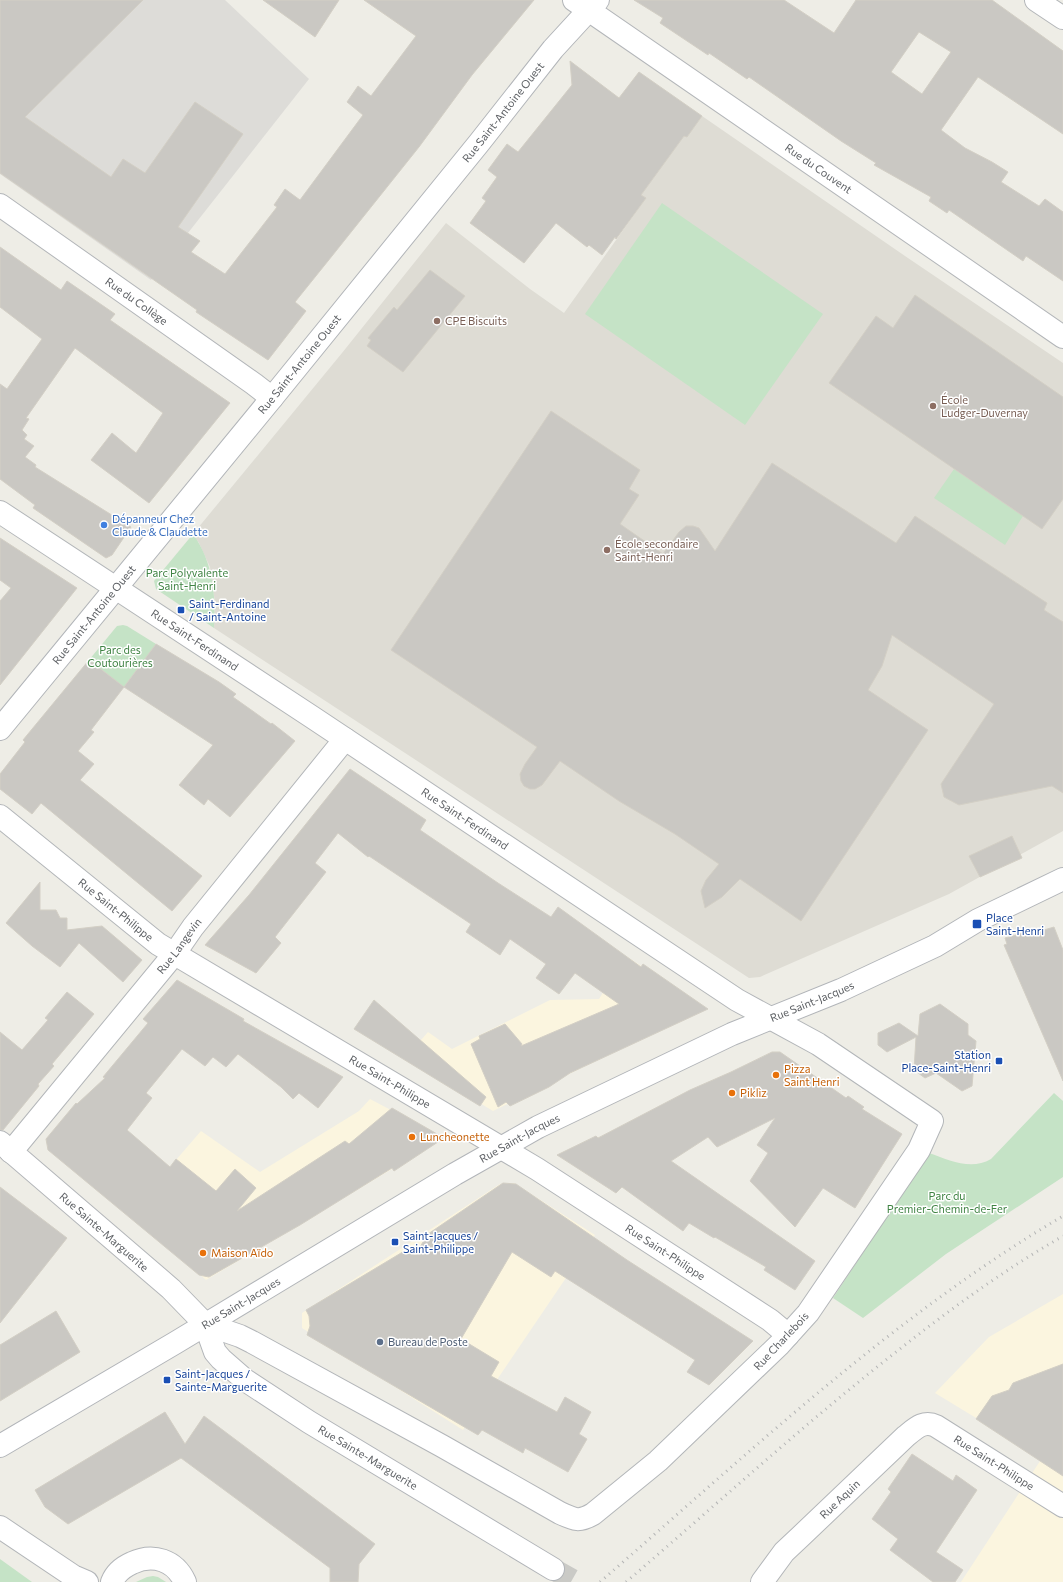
<svg xmlns="http://www.w3.org/2000/svg" width="1063" height="1582" viewBox="0 0 1063 1582" font-family="Commissioner,sans-serif">
<style>
.commercial{fill:#fbf5df}
.industrial{fill:#dddcd8}
.education{fill:#dedcd4}
.green{fill:#c5e3c6}
.building{fill:#cac8c3;stroke:#d3cfc5;fill-rule:evenodd}
.lines{fill:none;stroke-linecap:round;stroke-linejoin:round}
.secondary-tunnel{stroke:#cacac6;stroke-width:22;stroke-dasharray:22 11;stroke-linecap:butt}
.street-casing{stroke:#b3b6b9;stroke-width:24}
.secondary-casing{stroke:#b2b5b9;stroke-width:24}
.street{stroke:#fff;stroke-width:22}
.secondary{stroke:#fff;stroke-width:22}
.rail{stroke:#b4b5b5;stroke-width:3;stroke-dasharray:1 5;stroke-linecap:butt}
.education-dot{fill:#8d6e63;stroke:#fff;stroke-width:1.5}
.shop-dot{fill:#3f7fe0;stroke:#fff;stroke-width:1.5}
.transit-dot{fill:#1a4fb4;stroke:#fff;stroke-width:1.5}
.food-dot{fill:#e8710a;stroke:#fff;stroke-width:1.5}
.service-dot{fill:#5c6f8a;stroke:#fff;stroke-width:1.5}
.labels{text-anchor:middle;stroke-width:3;stroke-linejoin:round;paint-order:stroke}
.street-label{font-size:11px;fill:#5e6165;stroke:#fff}
.education-label{font-size:11px;fill:#785e54;stroke:#fff;text-anchor:start}
.shop-label{font-size:11px;fill:#366cbe;stroke:#fff;text-anchor:start}
.park-label{font-size:11px;fill:#3f8343;stroke:#fff}
.transit-label{font-size:11px;fill:#164399;stroke:#fff;text-anchor:start}
.food-label{font-size:11px;fill:#c56008;stroke:#fff;text-anchor:start}
.service-label{font-size:11px;fill:#4e5e75;stroke:#fff;text-anchor:start}
</style>
<rect width="100%" height="100%" fill="#eeede6"/>
<g class="commercial">
<polygon points="626,956 705,1008 493,1111 405,1058 428,1032 452,1049 550,1000 599,999"/>
<polygon points="370,1099 444,1138 206,1280 131,1212 201,1131 260,1172 359,1111"/>
<polygon points="514,1183 595,1235 463,1430 302,1328 302,1313 500,1184"/>
<polygon points="1063,1294 1063,1582 961,1582 1042,1458 935,1393 989,1337"/>
</g>
<polygon class="industrial" points="0,0 225,0 309,79 151,280 0,174"/>
<polygon class="education" points="702,116 905,256 1063,363 1063,831 949,894 760,977 749,978 214,628 215,603 210,567 199,543 193,534 342,353 446,223 530,289 564,313 646,198 641,195 684,136 687,137"/>
<g class="green">
<polygon points="662,203 823,314 745,425 585,314"/>
<polygon points="954,469 1023,516 1005,545 934,498"/>
<path d="M193,534C213,562 216,595 214,628L156,589L154,581Z"/>
<polygon points="123,625 127,626 156,644 124,687 89,660 117,626"/>
<path d="M1054,1093L1063,1101V1177L946,1254L863,1318L833,1298L929,1153C949,1160 971,1171 991,1159Z"/>
<polygon points="0,1559 32,1582 0,1582"/>
<polygon points="153,1576 158,1577 166,1582 136,1582 147,1577"/>
</g>
<g class="building">
<polygon points="0,0 143,0 25,117 111,177 123,159 145,173 195,102 243,134 178,227 200,241 191,252 225,274 277,207 274,205 285,189 300,200 363,115 347,102 358,86 371,96 416,36 364,0 534,0 472,75 419,147 332,256 295,302 306,311 268,360 196,312 197,310 0,173"/>
<polygon points="263,0 339,0 315,37"/>
<path d="M634,0H784L834,33L856,0H992L1063,51V134L978,77L941,130L965,148L992,162L1008,172L1001,182L1039,206L1045,199L1063,212V281L1026,256L1023,261L949,210L947,213L929,201L931,197L874,165L876,163L841,141L749,77L747,79L709,53L708,55L660,23L663,18ZM919,32L951,52L922,94L891,72Z"/>
<polygon points="570,61 619,98 639,72 702,116 687,137 684,136 641,195 646,198 616,239 615,237 602,255 589,245 587,247 556,223 524,263 470,223 486,201 482,198 497,177 488,170 507,144 518,152 572,85"/>
<polygon points="0,247 61,290 67,281 115,314 110,320 230,403 149,503 91,460 112,433 136,453 163,413 75,348 26,418 29,419 22,430 27,435 24,439 34,446 25,457 36,465 35,467 131,527 112,555 106,558 33,508 35,505 0,479 0,384 7,389 42,339 0,307"/>
<polygon points="430,270 465,296 403,372 367,346 371,340 368,338 394,307 397,310"/>
<polygon points="915,295 1063,397 1063,499 1042,529 829,383 876,316 893,328"/>
<polygon points="551,411 640,470 629,489 639,495 620,524 663,554 679,532 686,526 693,526 699,528 715,551 772,463 896,543 915,516 1047,603 1044,610 1063,622 1063,793 1052,786 959,805 944,797 941,784 994,704 892,635 882,666 868,690 928,730 801,921 740,879 722,897 705,908 701,891 706,880 719,864 675,834 619,801 560,761 542,785 535,789 530,789 524,786 521,781 520,774 525,764 537,747 391,650"/>
<polygon points="0,538 77,588 0,685 0,601 11,588 0,580"/>
<polygon points="156,644 219,682 236,694 233,697 271,724 272,723 295,741 230,817 208,799 204,805 179,785 213,745 124,687"/>
<polygon points="89,660 124,687 91,730 94,732 78,751 94,764 80,780 202,876 172,911 41,803 32,814 0,789 0,774 25,742 23,740"/>
<polygon points="350,769 426,820 420,830 498,883 551,917 558,907 641,967 643,964 708,1009 570,1073 549,1087 510,1106 506,1102 498,1107 471,1044 480,1039 479,1036 505,1024 522,1044 521,1046 619,1004 575,973 559,994 536,978 546,964 510,939 500,955 466,932 471,924 369,856 368,857 338,833 315,863 326,872 275,937 281,943 256,973 205,945 249,895"/>
<polygon points="1012,836 1022,858 980,877 969,856"/>
<polygon points="40,882 40,910 56,910 60,918 67,918 67,930 102,926 142,960 123,982 79,943 60,967 32,946 6,923"/>
<polygon points="1054,927 1063,950 1063,1081 1004,945 1007,944 1005,938 1043,928 1044,930"/>
<polygon points="177,980 244,1019 243,1021 343,1077 318,1108 299,1093 293,1099 281,1087 238,1054 226,1067 213,1057 205,1066 182,1049 146,1093 152,1098 127,1130 170,1167 176,1159 216,1191 235,1169 256,1188 237,1211 345,1141 349,1144 392,1108 444,1138 394,1171 392,1168 300,1225 209,1277 199,1275 48,1150 46,1139 76,1103 77,1104 105,1078 103,1077 148,1023 143,1019"/>
<polygon points="67,992 94,1014 52,1064 54,1066 38,1084 39,1086 3,1130 0,1130 0,1032 22,1050 48,1020 45,1018"/>
<polygon points="374,1000 486,1097 480,1106 354,1029"/>
<polygon points="940,1004 968,1024 968,1035 976,1041 972,1086 962,1091 936,1073 925,1078 914,1070 916,1037 887,1052 878,1045 878,1033 899,1023 918,1036 920,1014"/>
<polygon points="772,1052 780,1052 846,1098 848,1096 864,1107 862,1109 902,1134 855,1208 823,1188 795,1227 750,1181 768,1153 757,1145 775,1118 717,1147 708,1137 671,1161 815,1261 795,1290 764,1270 766,1267 715,1237 714,1238 689,1223 683,1231 622,1187 616,1193 557,1155 596,1136 598,1138 690,1090 731,1072"/>
<polygon points="503,1183 516,1184 627,1260 753,1341 709,1385 687,1372 695,1360 555,1271 551,1277 512,1252 461,1339 499,1362 491,1376 557,1412 565,1397 591,1412 579,1434 587,1439 568,1472 525,1448 523,1453 482,1430 478,1435 307,1335 310,1326 309,1316 306,1310 406,1250 415,1255 428,1234"/>
<polygon points="0,1187 67,1238 0,1323"/>
<polygon points="56,1311 80,1352 0,1401 0,1345"/>
<polygon points="1063,1364 1063,1476 976,1419 992,1396 1009,1390 1013,1383"/>
<polygon points="165,1412 185,1444 204,1416 375,1544 359,1564 358,1582 330,1582 330,1568 181,1458 68,1524 45,1507 35,1490"/>
<polygon points="912,1454 953,1481 956,1475 977,1490 936,1552 963,1570 955,1582 933,1582 890,1550 898,1539 872,1519 891,1492 888,1489"/>
</g>
<g class="lines">
<polyline class="secondary-tunnel" points="553,1569 576,1582"/>
<defs>
<g id="street">
<path id="s1" d="M574,0L1063,337"/>
<polyline points="1036,0 1063,18"/>
<path id="s2" d="M0,205L254,384L272,398"/>
<path id="s3" d="M0,512L312,717L737,1000L818,1044L932,1121L919,1150L808,1313L780,1344L658,1461L593,1514C579,1522 575,1520 560,1513L442,1446L252,1342L240,1336L205,1324L171,1289L0,1142"/>
<path id="s4" d="M0,816L158,944L537,1169L770,1320L788,1335"/>
<path id="s5" d="M11,1152L175,953L193,927L345,739"/>
<polyline points="0,1527 73,1576 87,1582"/>
<path d="M112,1582C116,1572 123,1567 132,1563C153,1553 175,1560 185,1582"/>
<path id="s6" d="M762,1582L784,1552L800,1537L906,1436C916,1428 924,1420 936,1426L1063,1506"/>
</g>
<g id="secondary">
<path id="s7" d="M0,729L272,398L479,143L553,49L598,0"/>
<path id="s8" d="M205,1324L215,1352L221,1359L245,1380L309,1422L553,1569"/>
<path id="s9" d="M0,1446L175,1343L455,1174L538,1127L732,1034L841,990L935,946L978,920L1063,879"/>
</g>
</defs>
<use href="#street" class="street-casing"/>
<use href="#secondary" class="secondary-casing"/>
<use href="#street" class="street"/>
<use href="#secondary" class="secondary"/>
<g class="rail">
<path d="M600,1582C749,1453 893,1316 1063,1216"/>
<path d="M626,1582C716,1505 803,1425 896,1352C949,1310 1004,1270 1063,1236"/>
</g>
</g>
<g class="education-dot">
<circle cx="437" cy="321" r="4"/>
<circle cx="933" cy="406" r="4"/>
<circle cx="607" cy="550" r="4"/>
</g>
<circle class="shop-dot" cx="104" cy="525" r="4"/>
<g class="transit-dot">
<rect x="177" y="606" width="8" height="8" rx="2"/>
<rect x="972" y="919" width="10" height="10" rx="2"/>
<rect x="995" y="1057" width="8" height="8" rx="2"/>
<rect x="391" y="1238" width="8" height="8" rx="2"/>
<rect x="163" y="1376" width="8" height="8" rx="2"/>
</g>
<g class="food-dot">
<circle cx="776" cy="1075" r="4"/>
<circle cx="732" cy="1093" r="4"/>
<circle cx="412" cy="1137" r="4"/>
<circle cx="203" cy="1253" r="4"/>
</g>
<circle class="service-dot" cx="380" cy="1342" r="4"/>
<g class="labels">
<g class="street-label">
<text dy="4" stroke="none"><textPath href="#s7" startOffset="796">Rue Saint-Antoine Ouest</textPath></text>
<text dy="4" stroke="none"><textPath href="#s1" startOffset="297">Rue du Couvent</textPath></text>
<text dy="4" stroke="none"><textPath href="#s2" startOffset="167">Rue du Collège</textPath></text>
<text dy="4" stroke="none"><textPath href="#s7" startOffset="472">Rue Saint-Antoine Ouest</textPath></text>
<text dy="4" stroke="none"><textPath href="#s7" startOffset="148">Rue Saint-Antoine Ouest</textPath></text>
<text dy="4" stroke="none"><textPath href="#s3" startOffset="233">Rue Saint-Ferdinand</textPath></text>
<text dy="4" stroke="none"><textPath href="#s3" startOffset="557">Rue Saint-Ferdinand</textPath></text>
<text dy="4" stroke="none"><textPath href="#s4" startOffset="149">Rue Saint-Philippe</textPath></text>
<text dy="4" stroke="none"><textPath href="#s5" startOffset="266">Rue Langevin</textPath></text>
<text dy="4" stroke="none"><textPath href="#s9" startOffset="927">Rue Saint-Jacques</textPath></text>
<text dy="4" stroke="none"><textPath href="#s4" startOffset="473">Rue Saint-Philippe</textPath></text>
<text dy="4" stroke="none"><textPath href="#s9" startOffset="604">Rue Saint-Jacques</textPath></text>
<text transform="translate(104 1232) rotate(41)" y="4">Rue Sainte-Marguerite</text>
<text dy="4" stroke="none"><textPath href="#s4" startOffset="797">Rue Saint-Philippe</textPath></text>
<text dy="4" stroke="none"><textPath href="#s9" startOffset="280">Rue Saint-Jacques</textPath></text>
<text transform="translate(781 1341) rotate(-47)" y="4">Rue Charlebois</text>
<text dy="4" stroke="none"><textPath href="#s8" startOffset="216">Rue Sainte-Marguerite</textPath></text>
<text dy="4" stroke="none"><textPath href="#s6" startOffset="308">Rue Saint-Philippe</textPath></text>
<text dy="4" stroke="none"><textPath href="#s6" startOffset="114">Rue Aquin</textPath></text>
</g>
<g class="education-label">
<text x="445" y="325">CPE Biscuits</text>
<text x="941" y="404">École<tspan x="941" dy="13">Ludger-Duvernay</tspan></text>
<text x="615" y="548">École secondaire<tspan x="615" dy="13">Saint-Henri</tspan></text>
</g>
<g class="shop-label">
<text x="112" y="523">Dépanneur Chez<tspan x="112" dy="13">Claude &amp; Claudette</tspan></text>
</g>
<g class="park-label">
<text x="187" y="577">Parc Polyvalente<tspan x="187" dy="13">Saint-Henri</tspan></text>
<text x="120" y="654">Parc des<tspan x="120" dy="13">Coutourières</tspan></text>
<text x="947" y="1200">Parc du<tspan x="947" dy="13">Premier-Chemin-de-Fer</tspan></text>
</g>
<g class="transit-label">
<text x="189" y="608">Saint-Ferdinand<tspan x="189" dy="13">/ Saint-Antoine</tspan></text>
<text x="986" y="922">Place<tspan x="986" dy="13">Saint-Henri</tspan></text>
<text x="991" y="1059" text-anchor="end">Station<tspan x="991" dy="13">Place-Saint-Henri</tspan></text>
<text x="403" y="1240">Saint-Jacques /<tspan x="403" dy="13">Saint-Philippe</tspan></text>
<text x="175" y="1378">Saint-Jacques /<tspan x="175" dy="13">Sainte-Marguerite</tspan></text>
</g>
<g class="food-label">
<text x="784" y="1073">Pizza<tspan x="784" dy="13">Saint Henri</tspan></text>
<text x="740" y="1097">Piklìz</text>
<text x="420" y="1141">Luncheonette</text>
<text x="211" y="1257">Maison Aïdo</text>
</g>
<g class="service-label">
<text x="388" y="1346">Bureau de Poste</text>
</g>
</g>
</svg>
